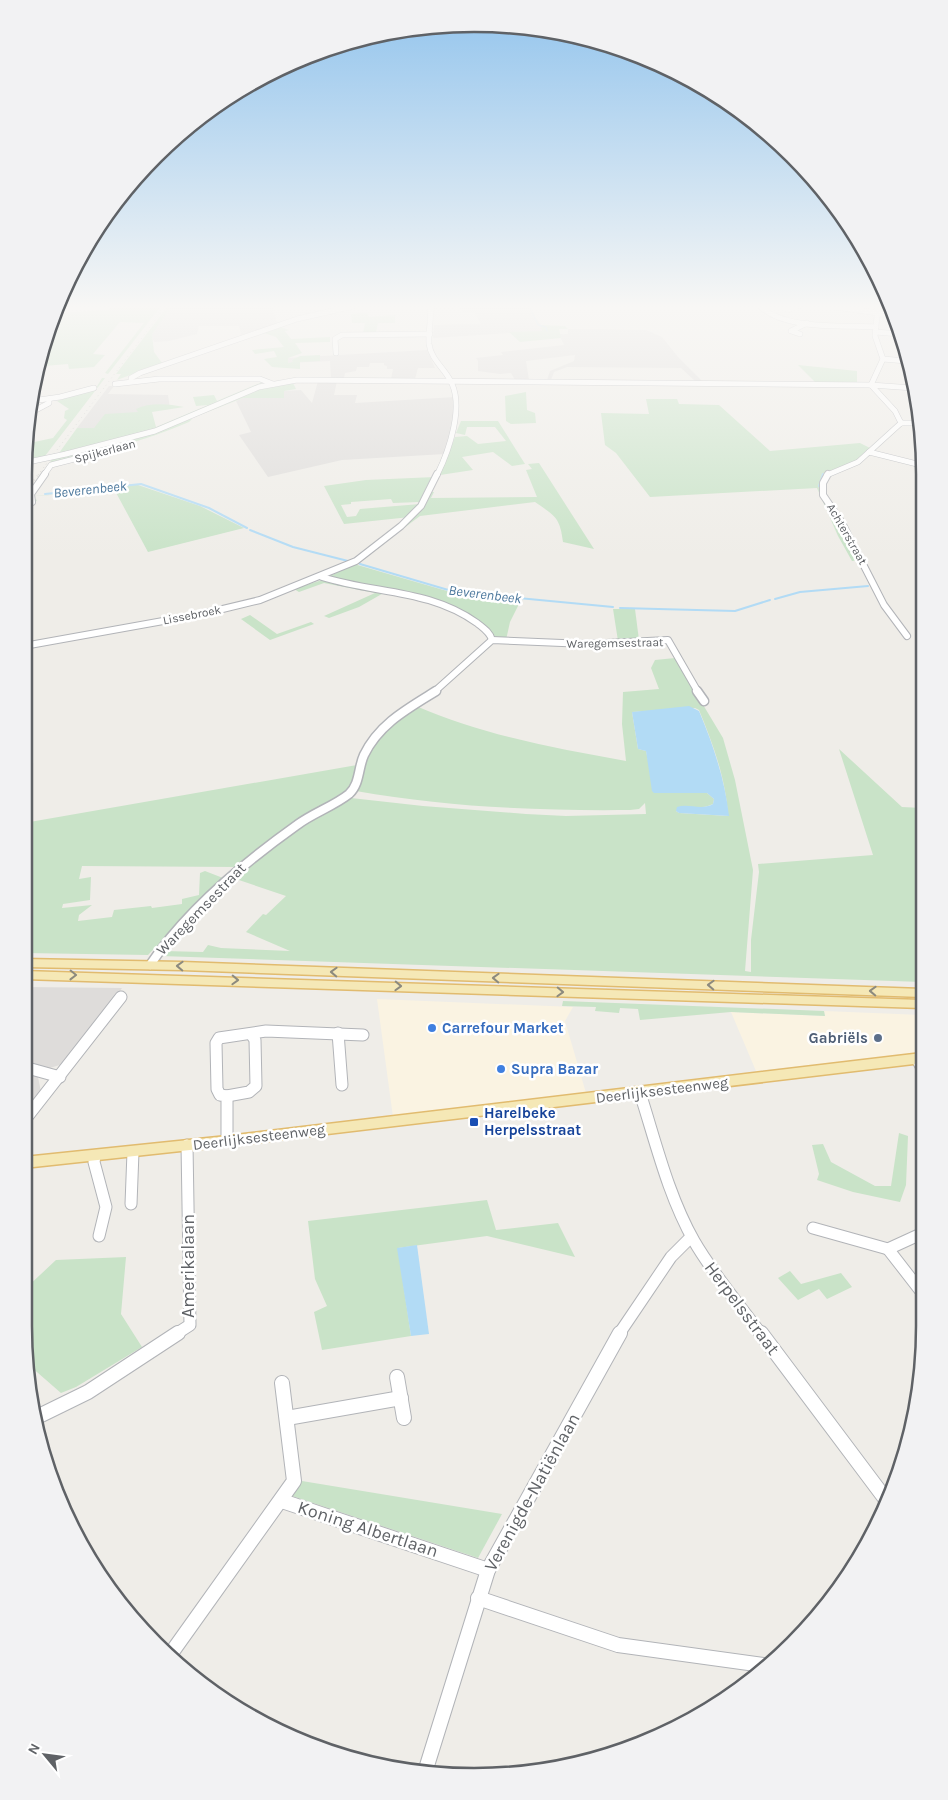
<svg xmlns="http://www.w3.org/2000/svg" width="948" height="1800" viewBox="0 0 948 1800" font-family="Karla,sans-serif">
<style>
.commercial{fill:#faf3e2}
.industrial{fill:#dedcda}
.green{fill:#c9e3c8;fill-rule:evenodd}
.water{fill:#b2dbf5}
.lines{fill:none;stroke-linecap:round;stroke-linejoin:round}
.stream-far1{stroke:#b2dbf5;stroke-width:1}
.stream{stroke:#b2dbf5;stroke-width:2}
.minor-far4-casing{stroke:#b2b4b8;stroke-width:6}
.minor-far3-casing{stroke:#b2b4b8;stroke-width:8}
.minor-far2-casing{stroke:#b2b4b8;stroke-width:11}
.minor-far1-casing{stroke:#b2b4b8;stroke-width:13}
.minor-casing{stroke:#b2b4b8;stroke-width:16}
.major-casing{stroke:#e1bb6f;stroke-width:3}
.minor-far4{stroke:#fff;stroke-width:5}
.minor-far3{stroke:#fff;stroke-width:6}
.minor-far2{stroke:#fff;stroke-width:8}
.minor-far1{stroke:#fff;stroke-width:11}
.minor{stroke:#fff;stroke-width:14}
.major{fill:#f5e8b6;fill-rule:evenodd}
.rail-far1{stroke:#b3b4b4;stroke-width:1;stroke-dasharray:0.5 4;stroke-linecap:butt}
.rail{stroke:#b3b4b4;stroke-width:2;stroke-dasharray:0.5 4.5;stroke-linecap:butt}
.minor-bridge-casing{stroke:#b2b4b8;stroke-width:6;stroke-linecap:butt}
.minor-bridge{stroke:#fff;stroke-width:5}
.oneway{stroke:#8c8a7e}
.shop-dot{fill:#3f7fe0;stroke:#fff;stroke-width:2}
.service-dot{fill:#5c6f8a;stroke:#fff;stroke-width:2}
.transit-dot{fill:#1a4fb4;stroke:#fff;stroke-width:2}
.labels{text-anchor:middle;stroke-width:5;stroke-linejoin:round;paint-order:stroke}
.far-street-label{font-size:12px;fill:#5f6266;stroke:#fff}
.far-water-label{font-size:14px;font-style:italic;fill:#4c789d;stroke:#fff}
.street-label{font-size:15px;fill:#5f6266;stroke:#fff}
.shop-label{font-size:15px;font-weight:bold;fill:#366cbe;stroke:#fff;text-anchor:start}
.service-label{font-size:15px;font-weight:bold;fill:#4e5e75;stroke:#fff;text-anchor:end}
.transit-label{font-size:15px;font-weight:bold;fill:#164399;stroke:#fff;text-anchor:start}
.near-street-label{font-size:18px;fill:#5f6266;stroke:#fff}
.rim{fill:none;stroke:#5f6266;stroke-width:2.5}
</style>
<rect width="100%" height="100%" fill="#efede8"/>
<g class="commercial">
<polygon points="377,999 573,1007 565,1021 586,1093 393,1117"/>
<polygon points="824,1011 922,1015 922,1053 756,1071 731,1012 825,1016"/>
</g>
<g class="industrial">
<polygon points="172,306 272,306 277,323 241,335 239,326 199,326 197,334 169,341 154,342 151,334"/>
<polygon points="433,306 529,306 542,327 542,331 433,338 434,325 481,324 475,313 462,313 460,308 434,309"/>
<polygon points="568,329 646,330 662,337 678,357 702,381 695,381 681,368 567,367 554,372 551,380 547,380 550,371 574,361 575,355 526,361 529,380 515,380 511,373 500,374 478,371 478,361 476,358 503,355 501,352 564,345 559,334 568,334"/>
<polygon points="427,350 435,368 418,368 415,379 391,379 393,369 387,369 387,366 384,365 384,363 370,363 369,367 357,367 356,371 345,373 344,378 331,378 330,361 288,363 287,358"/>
<polygon points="318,381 337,381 334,395 357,395 355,403 455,397 451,437 445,454 342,460 268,477 239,435 251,432 236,401 243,398 283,398 284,391 301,390 312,403"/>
<polygon points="109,386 114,386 108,394 168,395 170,409 148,411 94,428 77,428"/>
<polygon points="24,987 122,988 67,1063 46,1069 24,1062"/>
<polygon points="24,1073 38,1077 41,1092 24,1114"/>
</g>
<g class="green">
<polygon points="110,306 161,306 108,374 105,373 144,323 120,322 93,354 105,355 94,367 69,369 68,364 44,366 43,363 38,363 56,313 109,310"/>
<polygon points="168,306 172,306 152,334 154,352 162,363 117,380 121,374 116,374"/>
<polygon points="367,313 369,317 395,315 395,323 378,323 376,332 363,333 365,323 352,323 351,314"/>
<polygon points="541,325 565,326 568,329 559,329 561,338 520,342 509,332 542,331"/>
<polygon points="277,326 289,330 285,331 291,339 330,337 330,342 295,343 302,353 288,358 288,363 293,362 292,360 300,356 320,355 320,361 300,362 300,369 272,367 264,359 277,357 274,351 255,354 252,350 284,347 276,337 261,332"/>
<polygon points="798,365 857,371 857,383 816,383"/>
<polygon points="102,378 105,378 45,456 25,461 25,444 53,438 67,420 64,418 65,411 69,409 57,401 96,388"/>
<path d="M262,382L261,384L157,428L59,453L77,428H94L105,414L138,412L136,409C150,402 169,404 184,407L152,412L156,427L208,405L196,406L193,397L214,395L217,401Z"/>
<polygon points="293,383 296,389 284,391 284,398 243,398 195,417 260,389"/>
<polygon points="526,392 527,410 535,413 536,423 511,424 506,421 505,396"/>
<polygon points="646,399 677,399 679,404 719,405 770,451 860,443 870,448 855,461 827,472 819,487 859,560 852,561 838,536 817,488 650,497 616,453 605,445 601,413 649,414"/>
<path d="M191,419H192L189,422C145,441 99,452 52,463L31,497L37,500L25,516V496L53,458L131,440Z"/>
<polygon points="461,421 498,421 525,464 512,466 493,452 462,457 473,470 440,475 455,437 467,436 478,444 506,441 495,427 467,427 465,435 456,433"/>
<path d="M539,463L594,549L563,542C560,517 555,516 535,502L420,516L368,555L415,516L431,492H434L431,498L537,497L526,470L532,469L528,464Z"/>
<polygon points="435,477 419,502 393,503 391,499 351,502 351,504 341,505 347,517 356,516 360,509 420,504 410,517 344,524 324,486 366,480"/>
<polygon points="135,484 200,506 244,528 148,552 113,487 42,496 33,495 40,496"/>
<polygon points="354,564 447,591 521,600 510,622 506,640 497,638 476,620 434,598 369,587 330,576"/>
<polygon points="322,580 387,591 359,607 329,618 324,616 375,593 324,583 299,592 294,589"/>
<polygon points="613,609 635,609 639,640 618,641"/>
<polygon points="250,615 277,634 311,622 314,624 270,640 241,619"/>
<path d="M675,658L723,738L735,780L753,870L745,971L751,972V940L759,872L758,864L873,855L839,749L902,807L922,808V848H916L922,876V982L161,956L163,951L203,952L208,945L221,948L290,951L246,932L263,914L266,915L286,896L230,877L265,849L351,798L423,806L526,814L566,816L646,814L645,803L639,809L630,810C539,811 446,807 356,791L366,755L376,737L416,706C482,735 555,748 626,761L622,724L623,692L659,689L651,668L655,660ZM695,708L699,710C713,744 726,779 728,816L679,813L676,811C688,807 704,809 713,804L714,799L707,793H655L646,751L638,749L632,712Z"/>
<polygon points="357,765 351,788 345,793 279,833 237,867 82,866 79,879 91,877 90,900 63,904 62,908 92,905 79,915 78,921 112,917 114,910 151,906 152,908 182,904 182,899 199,895 200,873 205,871 223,878 148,955 24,953 24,823"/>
<polygon points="563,1001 824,1011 825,1016 731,1012 640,1020 638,1009 620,1008 619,1013 595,1011 596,1007 562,1006"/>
<polygon points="899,1133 908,1136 906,1185 900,1202 853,1192 817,1180 819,1174 812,1145 823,1144 831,1162 875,1186 891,1186"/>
<polygon points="487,1200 496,1230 558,1223 575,1257 487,1236 398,1248 411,1336 322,1350 314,1312 327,1306 315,1279 308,1221"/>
<polygon points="126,1257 121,1314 142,1347 76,1387 61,1393 30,1366 24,1326 24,1290 56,1260"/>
<polygon points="790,1271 801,1284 841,1273 852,1287 827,1299 819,1289 798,1300 778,1278"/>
<polygon points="302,1481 502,1514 478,1558 292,1496"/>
</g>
<g class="water">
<path d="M689,706L699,711C713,744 725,780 729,816L679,813L676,811L677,807C689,803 701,811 713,804L714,799L707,793H654L652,791L646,751L638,749L632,712Z"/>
<polygon points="417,1245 429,1334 411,1336 397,1248"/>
</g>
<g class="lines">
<polyline class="stream-far1" points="529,306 538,325 546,327 547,331"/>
<g class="stream">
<polyline points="819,486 823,474"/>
<polyline points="45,494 141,484 209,508 247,528"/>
<polyline points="250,530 293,547 348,561"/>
<polyline points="360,564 455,592 613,607"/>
<polyline points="775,599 800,592 868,586"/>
<polyline points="620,608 735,611 770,600"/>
</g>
<defs>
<g id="minor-far4">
<path d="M430,306C432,319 428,331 429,344C431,359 443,367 450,380C465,405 449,451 437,475"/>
<path d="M760,306C784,330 843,325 876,327"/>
<polyline points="836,307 878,313"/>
<polyline points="788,310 798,306"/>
<polyline points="877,314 894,315"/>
<polyline points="876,332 899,334"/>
<polyline points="800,334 791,331 807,323"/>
<polyline points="336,353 335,339 342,335 430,334"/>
<polyline points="883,359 906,361"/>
<polyline points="131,381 131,378 140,373 297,319 354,306"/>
<polyline points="115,384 159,379 260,379 273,384"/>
<polyline points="871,385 883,359 875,336 878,306"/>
<polyline points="871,385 895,411 901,423"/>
<polyline points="32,401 60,397 94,388"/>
<polyline points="30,413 49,403 49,399"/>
<polyline points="901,423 920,423"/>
<polyline points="869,452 921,465"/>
<polyline points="66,454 155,431 259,387 297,380 871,385 913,388"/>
<polyline points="25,462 33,461"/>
<polyline points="44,475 51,465 133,444"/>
<polyline points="827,475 858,462 901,423"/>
</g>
<g id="minor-far3">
<polyline points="828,474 823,483 823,495 842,523 884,605 907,636"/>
<polyline points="32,502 31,494 45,474"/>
<path d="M322,577C376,594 429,589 477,623C483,628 490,632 492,640"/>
<polyline points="24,646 202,614 260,600 356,561 401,526 421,506 437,474"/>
<polyline points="434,692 492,640 586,644 668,640 698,692"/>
</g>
<g id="minor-far2">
<polyline points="697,691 704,701"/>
<path d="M150,965C186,911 245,862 297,825C313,813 334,806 349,794C360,784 358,768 364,755C379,724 407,709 436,691"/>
</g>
<g id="minor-far1">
<polyline points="338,1033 342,1085"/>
<polyline points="917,1059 922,1068"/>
<polyline points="24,1067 60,1077"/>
<path d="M640,1093C656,1143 668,1195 694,1241C713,1274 739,1304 761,1334"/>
<polyline points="227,1096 249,1092 256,1086 255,1040 251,1034"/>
<polyline points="24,1121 121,997"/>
<polyline points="227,1141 227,1096 220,1095 217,1089 216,1043 219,1038 266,1031 363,1035"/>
<polyline points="95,1156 94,1162 106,1207 99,1236"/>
<polyline points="131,1204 133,1152"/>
<polyline points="813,1228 888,1249 923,1233"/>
<polyline points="888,1249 923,1294"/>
<polyline points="176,1334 190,1325 187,1145"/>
<polyline points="619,1334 671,1257 691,1237"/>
</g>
<g id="minor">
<polyline points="761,1333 887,1501"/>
<polyline points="397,1377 404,1418"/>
<polyline points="39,1416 88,1392 178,1333"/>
<polyline points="287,1418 401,1398"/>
<polyline points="282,1501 488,1570"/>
<polyline points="478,1598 618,1645 763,1665"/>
<polyline points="172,1652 294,1481 282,1383"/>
<polyline points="425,1772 488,1570 620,1333"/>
</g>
<g id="major">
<polygon points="24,959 182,962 922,989 922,997 182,970 24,967"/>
<polygon points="24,971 922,1000 922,1008 24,979"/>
<polygon points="922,1053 922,1063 227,1146 24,1168 24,1157 227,1136"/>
</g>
</defs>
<use href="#minor-far4" class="minor-far4-casing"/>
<use href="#minor-far3" class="minor-far3-casing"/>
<use href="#minor-far2" class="minor-far2-casing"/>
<use href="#minor-far1" class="minor-far1-casing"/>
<use href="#minor" class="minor-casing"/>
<use href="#major" class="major-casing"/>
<use href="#minor-far4" class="minor-far4"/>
<use href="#minor-far3" class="minor-far3"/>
<use href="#minor-far2" class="minor-far2"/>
<use href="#minor-far1" class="minor-far1"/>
<use href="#minor" class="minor"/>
<use href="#major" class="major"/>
<polyline class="rail-far1" points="38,475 166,306"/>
<polyline class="rail" points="25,492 39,474"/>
<defs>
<polyline id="minor-bridge" points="33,461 66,454"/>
</defs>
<use href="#minor-bridge" class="minor-bridge-casing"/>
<use href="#minor-bridge" class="minor-bridge"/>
</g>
<defs><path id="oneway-chevron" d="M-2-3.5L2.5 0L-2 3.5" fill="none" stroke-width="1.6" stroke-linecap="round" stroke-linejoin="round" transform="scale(1.25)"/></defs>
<g class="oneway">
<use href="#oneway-chevron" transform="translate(180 966) rotate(-178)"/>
<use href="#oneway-chevron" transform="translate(334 972) rotate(-178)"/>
<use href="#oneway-chevron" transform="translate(73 975) rotate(1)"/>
<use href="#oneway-chevron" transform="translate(496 978) rotate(-178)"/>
<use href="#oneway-chevron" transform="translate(235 980) rotate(2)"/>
<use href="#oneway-chevron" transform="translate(711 985) rotate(-178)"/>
<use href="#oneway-chevron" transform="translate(398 986) rotate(2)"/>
<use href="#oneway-chevron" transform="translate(873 991) rotate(-178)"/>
<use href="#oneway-chevron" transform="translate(560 992) rotate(2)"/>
</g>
<linearGradient id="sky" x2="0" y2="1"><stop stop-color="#92c4ed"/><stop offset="0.55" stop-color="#f8f7f5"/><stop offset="1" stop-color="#f8f7f5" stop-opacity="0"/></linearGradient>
<rect width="948" height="558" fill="url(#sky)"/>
<g class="shop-dot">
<circle cx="432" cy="1028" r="5"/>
<circle cx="501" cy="1069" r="5"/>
</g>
<circle class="service-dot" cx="878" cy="1038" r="5"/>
<rect class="transit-dot" x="469" y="1117" width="10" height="10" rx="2.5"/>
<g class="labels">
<g class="far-street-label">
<text transform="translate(105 451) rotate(-15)" y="4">Spijkerlaan</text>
<text transform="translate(847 534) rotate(60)" y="4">Achterstraat</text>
<text transform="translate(192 615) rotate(-11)" y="4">Lissebroek</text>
<text transform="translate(615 643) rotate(-1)" y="4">Waregemsestraat</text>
</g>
<g class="far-water-label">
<text transform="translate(90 489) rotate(-6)" y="5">Beverenbeek</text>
<text transform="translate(485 594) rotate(7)" y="5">Beverenbeek</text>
</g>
<g class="street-label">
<text transform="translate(201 909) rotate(-46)" y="5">Waregemsestraat</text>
<text transform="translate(662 1090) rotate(-7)" y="5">Deerlijksesteenweg</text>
<text transform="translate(259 1137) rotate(-7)" y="5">Deerlijksesteenweg</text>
</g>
<g class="shop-label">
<text x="442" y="1033">Carrefour Market</text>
<text x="511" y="1074">Supra Bazar</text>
</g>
<g class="service-label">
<text x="868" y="1043">Gabriëls</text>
</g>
<g class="transit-label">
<text x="484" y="1118">Harelbeke<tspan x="484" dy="17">Herpelsstraat</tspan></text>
</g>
<g class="near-street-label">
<text transform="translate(188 1266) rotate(-90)" y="6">Amerikalaan</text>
<text transform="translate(742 1308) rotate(53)" y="6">Herpelsstraat</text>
<text transform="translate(532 1492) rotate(-61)" y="6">Verenigde-Natiënlaan</text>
<text transform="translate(368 1529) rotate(18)" y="6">Koning Albertlaan</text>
</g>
</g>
<path d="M0 0H948V1800H0ZM474 32H474A442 442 0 0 1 916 474V1326A442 442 0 0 1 474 1768H474A442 442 0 0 1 32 1326V474A442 442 0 0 1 474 32Z" fill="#f2f2f3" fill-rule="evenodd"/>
<path class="rim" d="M474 32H474A442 442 0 0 1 916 474V1326A442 442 0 0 1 474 1768H474A442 442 0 0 1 32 1326V474A442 442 0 0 1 474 32Z"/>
<g transform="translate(45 1755) rotate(299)" stroke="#ffffff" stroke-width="4" paint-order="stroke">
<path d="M0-4L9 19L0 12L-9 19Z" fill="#5f6266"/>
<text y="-8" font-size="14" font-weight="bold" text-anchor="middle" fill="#5f6266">N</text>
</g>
</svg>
